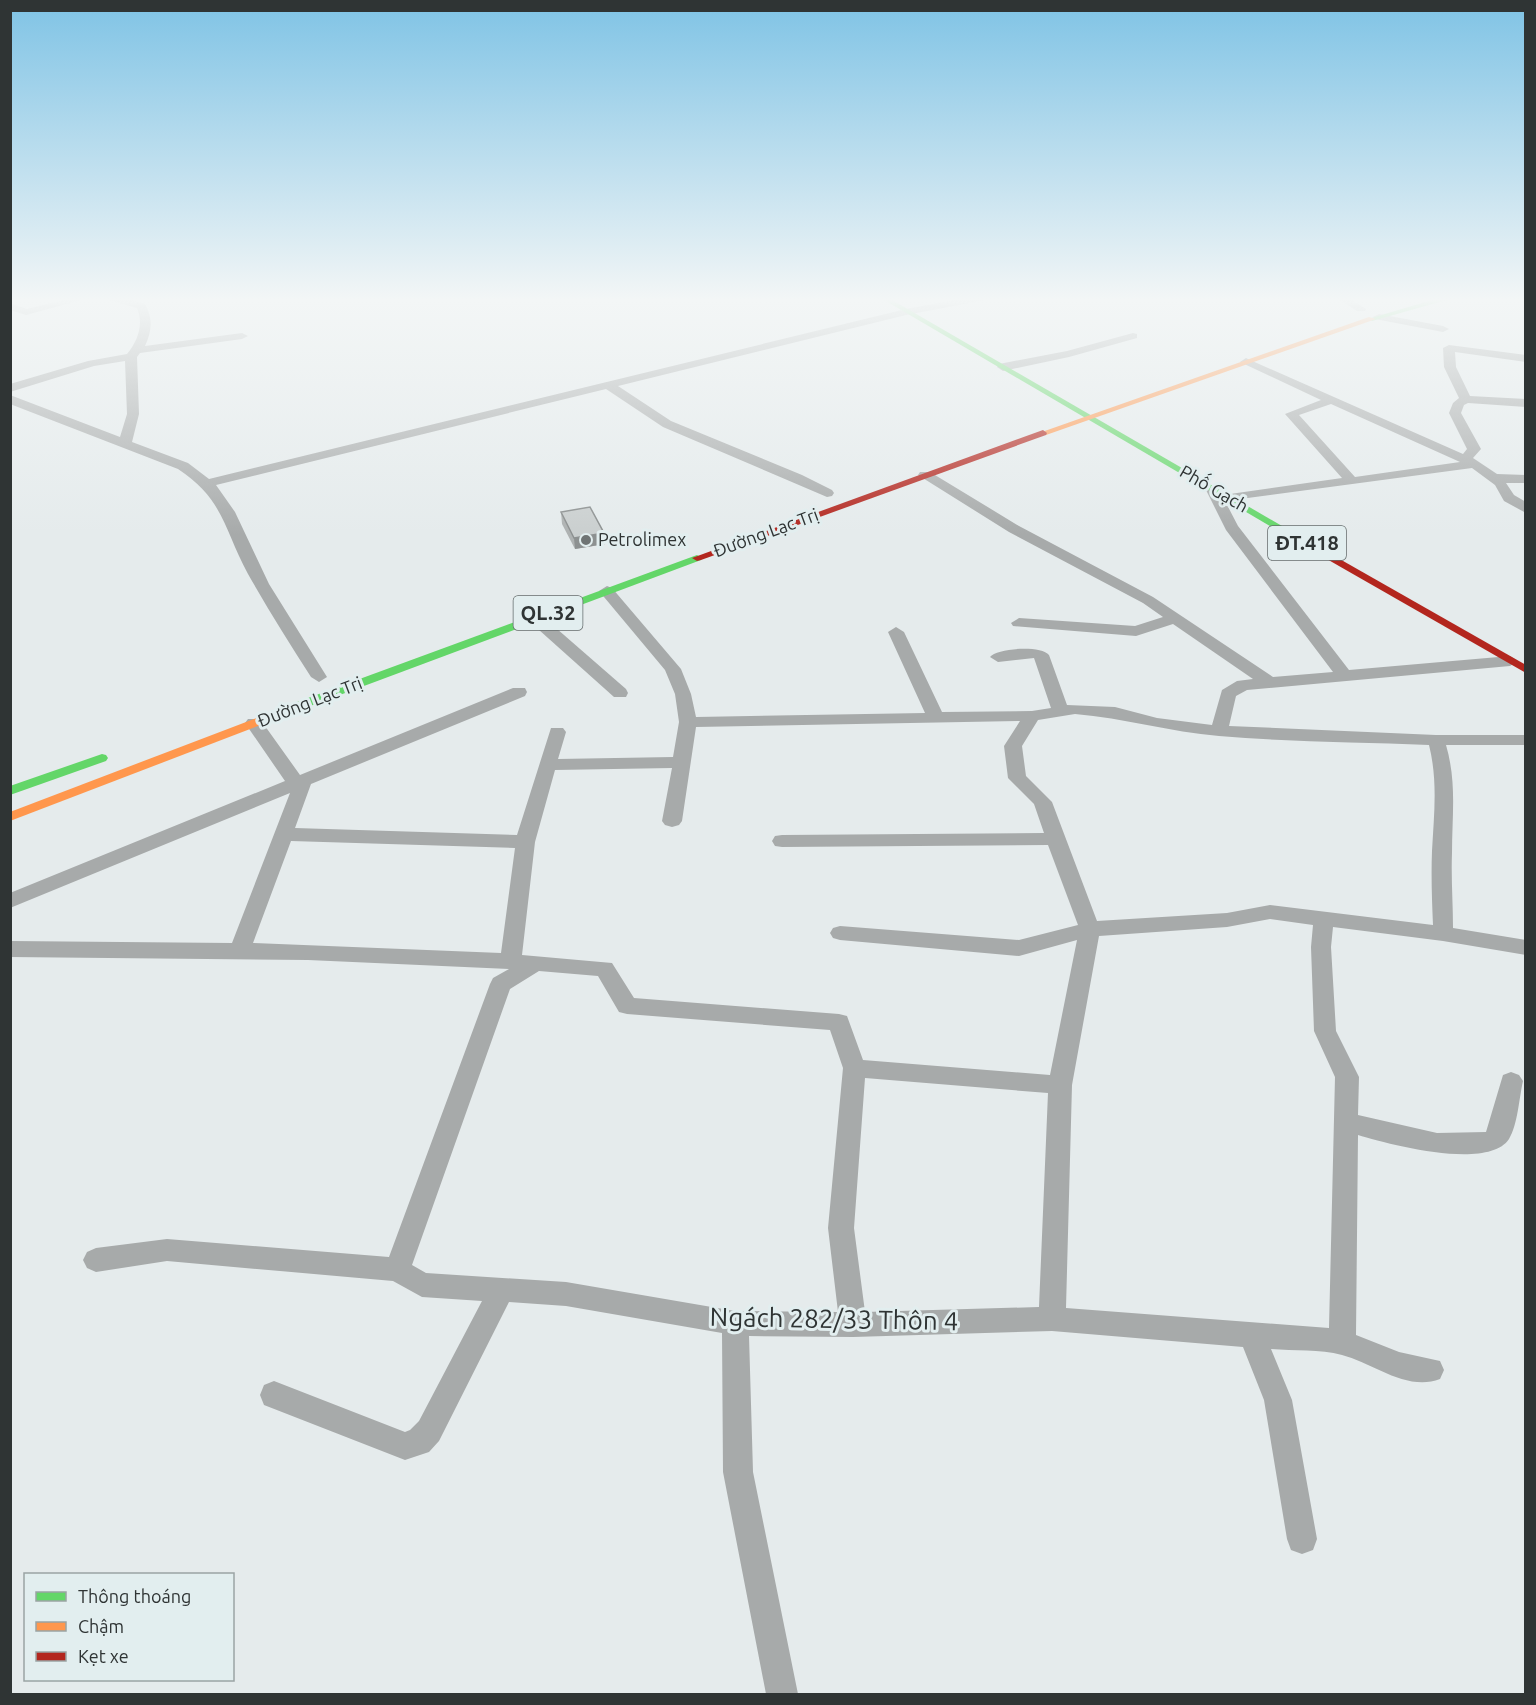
<svg xmlns="http://www.w3.org/2000/svg" width="1536" height="1705" viewBox="0 0 1536 1705" font-family="Ubuntu,sans-serif">
<style>
.lines{fill:none;stroke-linecap:round;stroke-linejoin:round}
.street{fill:#a7aaaa;fill-rule:evenodd}
.fast{fill:#63d668;fill-rule:evenodd}
.slow{fill:#ff974d;fill-rule:evenodd}
.jam{fill:#b3261e;fill-rule:evenodd}
.wall{fill:#aeb2b2}
.shaded-wall{fill:#8d9191}
.building{fill:#cacfcf;stroke:#8d9191;stroke-width:1.5}
.poi-dot{fill:#6f7474;stroke:#e2eeef;stroke-width:2}
.labels{text-anchor:middle;stroke-width:6;stroke-linejoin:round;paint-order:stroke}
.far-street-label{font-size:18px;fill:#2f3434;stroke:#e2eeef}
.far-poi-label{font-size:18px;fill:#2f3434;stroke:#e2eeef;text-anchor:start}
.shield{fill:#e2eeef;stroke:#656c6c;stroke-width:1.5}
.shield-label{font-size:20px;font-weight:bold;fill:#2f3434}
.near-street-label{font-size:26px;fill:#2f3434;stroke:#e2eeef}
</style>
<rect width="100%" height="100%" fill="#e5ebec"/>
<g class="lines">
<g class="street">
<polygon points="75,297 92,297 26,315 10,310 10,303 27,309"/>
<path d="M104,297H120L145,304C153,318 152,331 145,346L242,333L248,336L242,339L140,353L137,357L139,414L132,442L188,463L209,479L906,309L970,297H990L985,300L906,315L618,386L671,421L802,475L832,490L834,493L832,496L827,497L663,427L606,389L216,485L235,512L269,584L327,677L319,682L311,677C289,643 268,609 248,574C224,530 224,499 178,469L10,404V395L120,437L127,414L125,361L94,366L10,392V384L88,361L127,354C138,341 144,324 137,308L105,299Z"/>
<polygon points="1335,297 1347,297 1366,309 1365,311 1357,311"/>
<polygon points="1379,314 1443,326 1449,329 1443,332 1375,319 1373,317"/>
<polygon points="1133,333 1137,334 1137,338 1069,357 1003,371 997,367 999,364 1067,351"/>
<path d="M1449,345L1526,355V362L1455,352L1456,367L1470,396L1526,399V407L1468,403L1464,405L1461,413L1481,449L1473,458L1497,474L1526,475V483H1506L1514,495L1526,502V513L1504,501L1495,485L1472,468L1225,501L1238,526L1349,670L1510,656L1518,661L1510,666L1247,690L1236,696L1229,726L1436,735H1526V745H1446C1457,783 1452,815 1452,853C1451,878 1453,903 1453,928L1526,940V955L1443,941L1333,927L1331,947L1336,1031L1359,1077L1358,1115L1437,1133L1486,1132L1503,1075L1511,1072L1519,1075L1523,1081C1519,1098 1518,1124 1509,1139C1488,1171 1388,1144 1358,1135L1356,1335L1399,1352L1440,1361L1444,1370L1440,1379C1407,1392 1373,1363 1342,1355C1320,1349 1294,1351 1271,1349L1292,1400L1317,1539L1313,1550L1302,1554L1291,1550L1287,1539L1264,1400L1243,1347L1052,1331L853,1337L749,1336L753,1472L798,1694H766L723,1472L722,1333L566,1306L509,1302L439,1441L429,1452L405,1460L264,1405L260,1395L264,1385L274,1381L405,1432L410,1430L419,1421L482,1301L422,1297L393,1281L167,1261L96,1272L87,1268L83,1260L87,1252L96,1248L167,1239L389,1257L490,984L493,978L509,969L308,960L10,957V941L232,943L290,793L10,908V893L285,781L245,723L248,719H260L300,775L513,688H525L527,692L525,696L311,784L295,828L517,835L551,728H563L566,732L558,759L673,757L679,722L675,694L665,670L599,591L607,586L612,588L681,669L691,694L696,717L925,713L888,632L896,627L904,632L942,712L1032,711L1051,708L1034,658L998,662L990,657C997,648 1041,645 1049,655L1067,705L1115,707L1157,718L1212,725L1222,690L1237,681L1253,679L1173,624L1136,636L1013,626L1011,623L1019,618L1135,626L1163,617L1143,603L1009,532L918,475L920,472H930L1019,526L1153,597L1273,677L1333,672L1226,530L1205,488L1207,485H1217L1223,497L1230,494L1342,478L1285,414L1321,400L1240,362L1246,358L1250,360L1463,454L1467,449L1449,413L1453,403L1459,398L1444,367L1443,348ZM1331,404L1460,462L1355,477L1299,415ZM1075,714C1124,718 1170,732 1219,736C1288,742 1359,742 1429,745C1438,781 1434,814 1432,851C1431,876 1432,901 1433,925L1270,905L1227,913L1097,921L1052,802L1026,776L1022,746L1038,720ZM1020,721L1004,746L1008,778L1034,804L1044,833L782,835L775,836L772,841L775,846L782,847L1048,845L1078,925L1019,940L840,926L833,928L830,933L833,938L840,940L1019,956L1077,940L1050,1075L863,1060L847,1016L839,1014L634,998L612,963L522,955L535,842L555,770L672,768L662,821L665,825L672,827L679,825L682,821L696,727ZM291,841L515,848L501,953L253,943ZM1270,919L1313,925L1311,947L1314,1031L1335,1077L1329,1328L1066,1308L1072,1085L1099,936L1227,927ZM539,971L598,976L619,1012L627,1014L830,1030L843,1068L828,1228L838,1312L735,1311L566,1282L426,1273L412,1265L510,989ZM865,1078L1048,1093L1039,1307L865,1312L854,1228Z"/>
<polygon points="535,613 541,615 626,689 628,693 626,697 614,697 529,621 527,618"/>
</g>
<g class="fast">
<polygon points="879,297 887,297 1320,548 1315,551 1311,550"/>
<polygon points="1442,297 1466,297 1443,301 1372,321 1368,319"/>
<polygon points="697,555 702,558 701,560 305,708 297,708 295,705 297,702"/>
<polygon points="102,754 106,755 108,758 106,761 10,795 10,786"/>
</g>
<g class="slow">
<polygon points="1369,317 1376,319 1046,435 1039,433"/>
<polygon points="301,701 305,702 307,705 305,708 10,821 10,812"/>
</g>
<g class="jam">
<polygon points="1043,430 1047,433 1046,435 701,560 697,561 692,558"/>
<polygon points="1315,545 1526,665 1526,673 1311,550 1310,548"/>
</g>
</g>
<polygon class="wall" points="561,512 605,544 575,549 562,524"/>
<polygon class="shaded-wall" points="604,533 605,544 575,549 574,538"/>
<polygon class="building" points="590,507 604,533 574,538 561,512"/>
<linearGradient id="sky" x2="0" y2="1"><stop stop-color="#7fc3e5"/><stop offset="0.56" stop-color="#f3f6f6"/><stop offset="1" stop-color="#f3f6f6" stop-opacity="0"/></linearGradient>
<rect width="1536" height="535" fill="url(#sky)"/>
<circle class="poi-dot" cx="586" cy="540" r="6"/>
<g class="labels">
<g class="far-street-label">
<text transform="translate(1214 489) rotate(30)" y="6">Phố Gạch</text>
<text transform="translate(766 533) rotate(-20)" y="6">Đường Lạc Trị</text>
<text transform="translate(310 702) rotate(-21)" y="6">Đường Lạc Trị</text>
</g>
<g class="far-poi-label">
<text x="598" y="546">Petrolimex</text>
</g>
<g class="shield">
<rect x="1268" y="526" width="78" height="34" rx="4.5"/>
<rect x="513.5" y="596" width="69" height="34" rx="4.5"/>
</g>
<g class="shield-label">
<text x="1307" y="550">ĐT.418</text>
<text x="548" y="620">QL.32</text>
</g>
<g class="near-street-label">
<text transform="translate(834 1319) rotate(1)" y="9">Ngách 282/33 Thôn 4</text>
</g>
</g>
<rect width="1536" height="1705" fill="none" stroke="#2f3434" stroke-width="24"/>
<rect x="24" y="1573" width="210" height="108" fill="#e2eeef" stroke="#9aa4a4" stroke-width="1.5"/>
<rect x="36" y="1592" width="30" height="9" fill="#63d668" stroke="#9aa4a4" stroke-width="1.5"/>
<text x="78" y="1603" font-size="18" fill="#2f3434">Thông thoáng</text>
<rect x="36" y="1622" width="30" height="9" fill="#ff974d" stroke="#9aa4a4" stroke-width="1.5"/>
<text x="78" y="1633" font-size="18" fill="#2f3434">Chậm</text>
<rect x="36" y="1652" width="30" height="9" fill="#b3261e" stroke="#9aa4a4" stroke-width="1.5"/>
<text x="78" y="1663" font-size="18" fill="#2f3434">Kẹt xe</text>
</svg>
